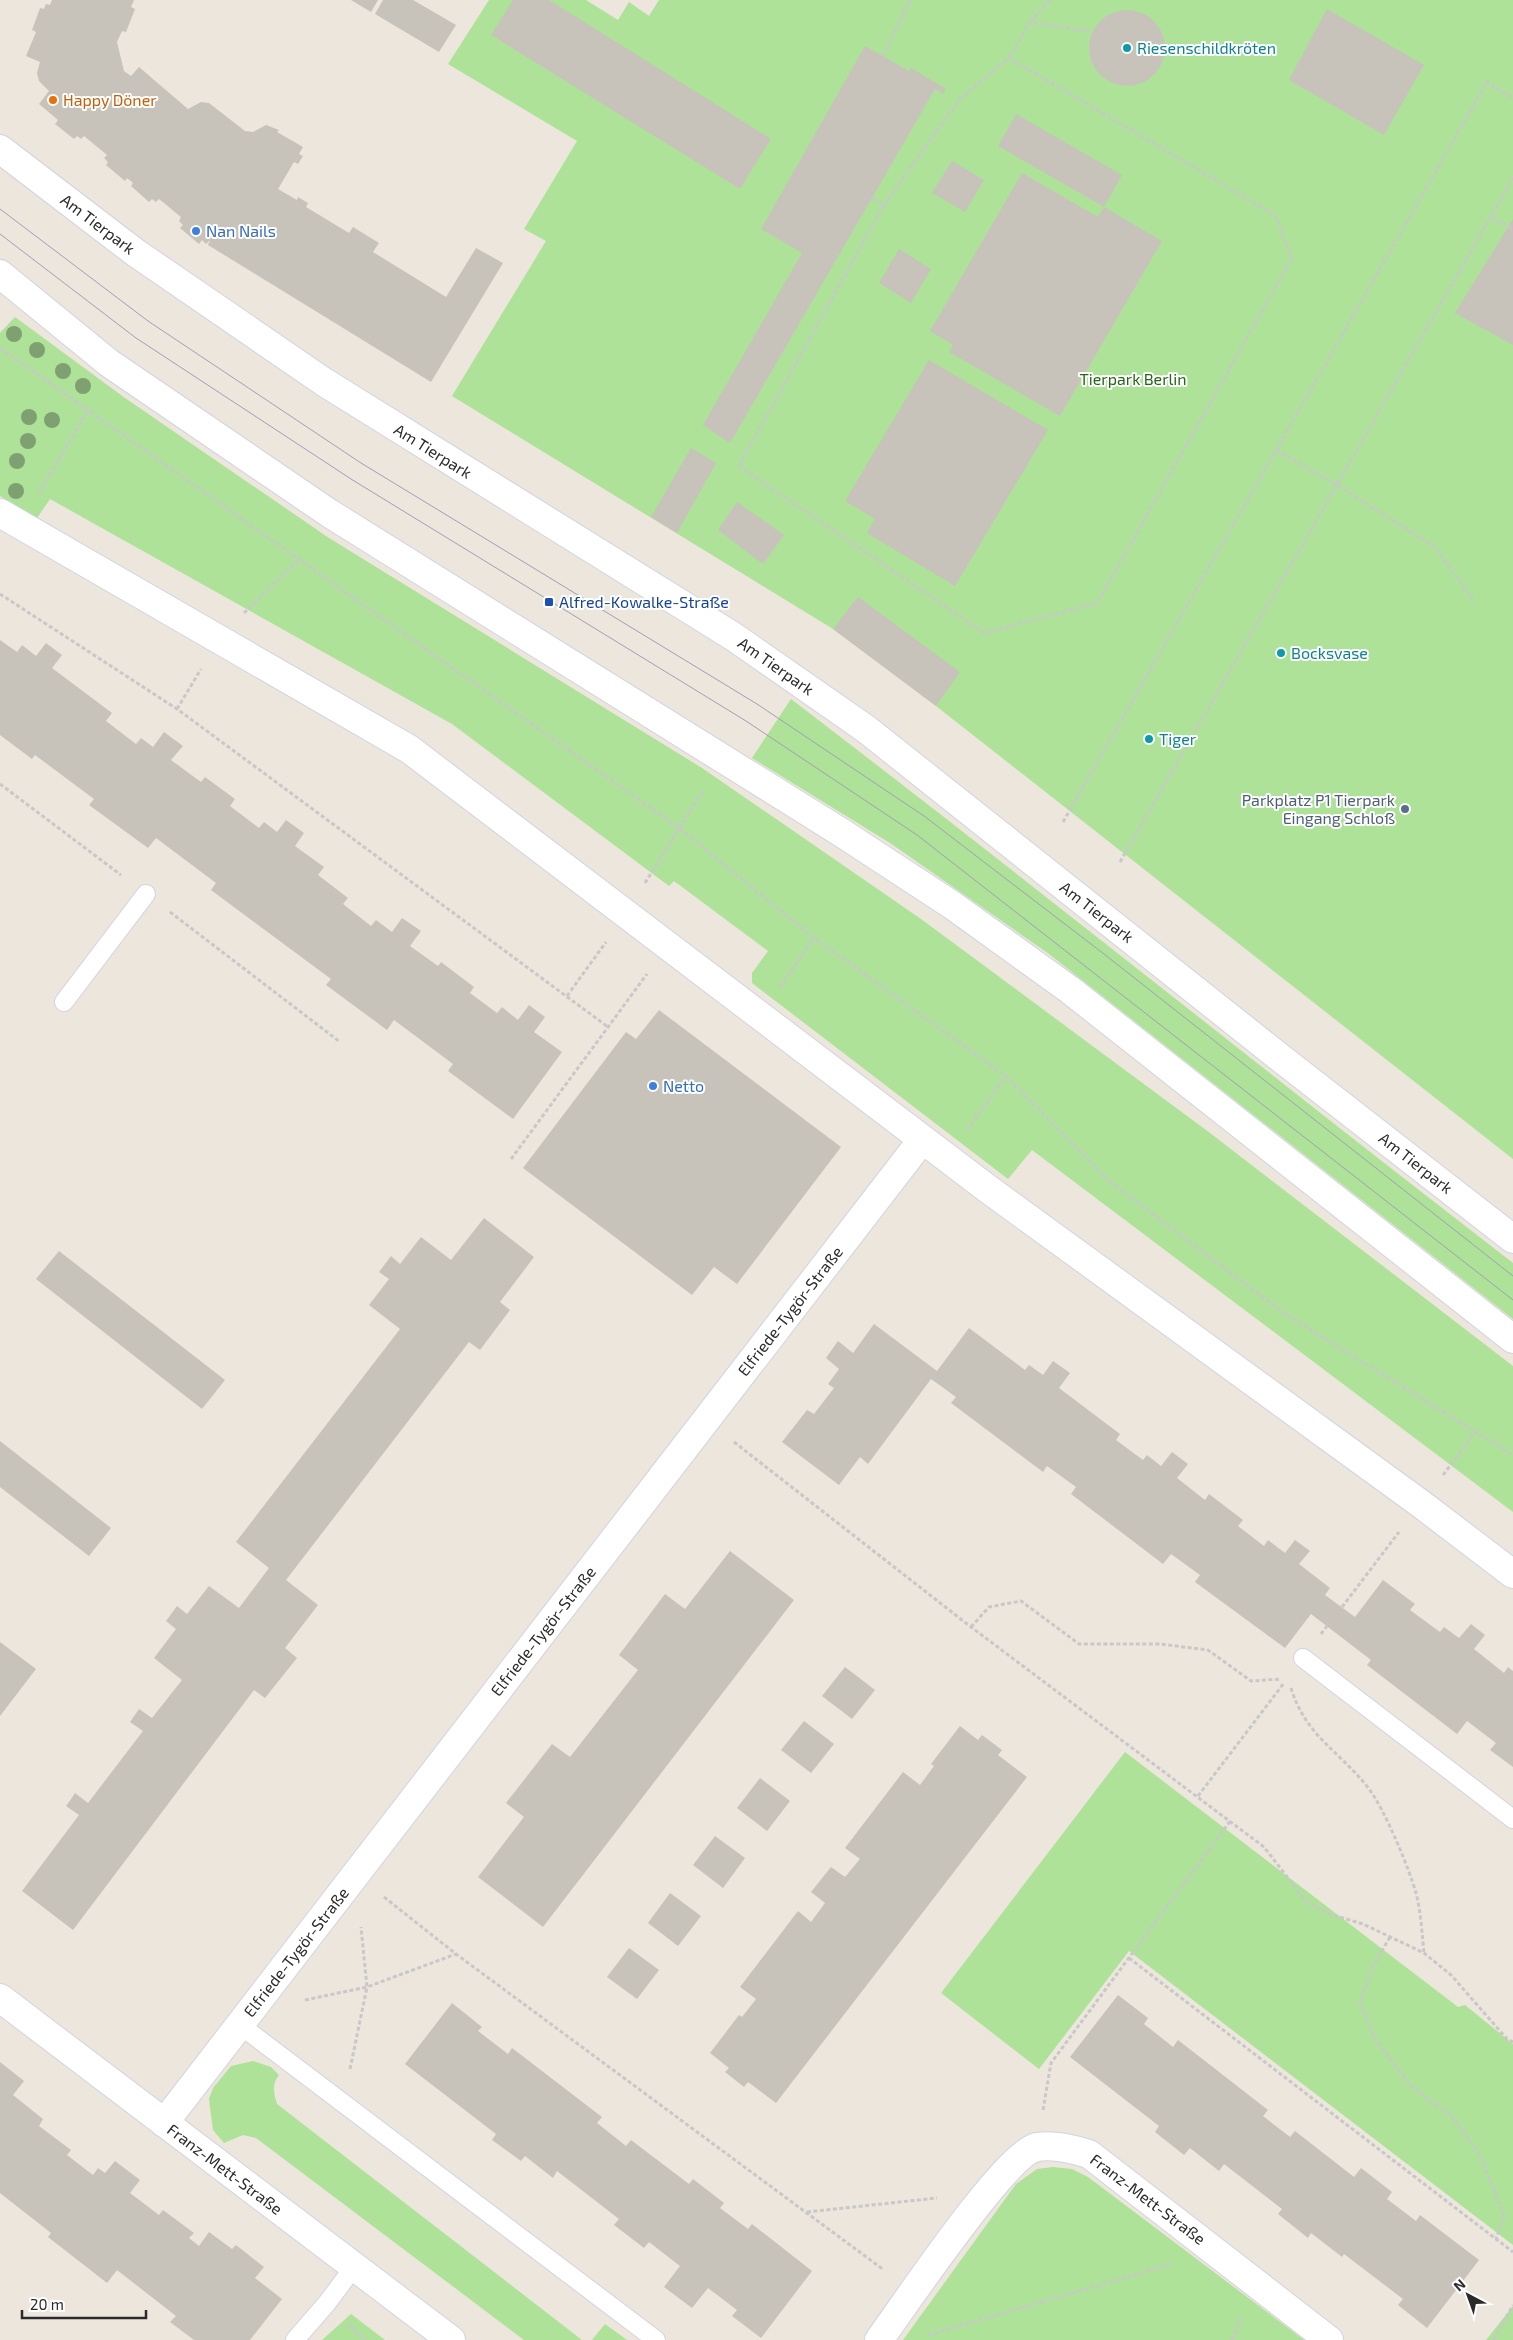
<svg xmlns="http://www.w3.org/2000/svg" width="1513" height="2340" viewBox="0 0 1513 2340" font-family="'Exo 2',sans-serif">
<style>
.green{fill:#ade298}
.building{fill:#c7c3bb}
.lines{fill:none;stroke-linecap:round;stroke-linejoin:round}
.service-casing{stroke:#d1d3e2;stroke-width:20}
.minor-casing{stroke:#d1d3e2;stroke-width:30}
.secondary-casing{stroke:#d1d3e2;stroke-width:30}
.path{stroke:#c8c8c8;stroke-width:3;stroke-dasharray:4 2.5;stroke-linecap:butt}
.service{stroke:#fff;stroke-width:18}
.minor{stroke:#fff;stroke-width:28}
.secondary{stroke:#fff;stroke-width:28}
.tram{stroke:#9ea0b4;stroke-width:1}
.tree{fill:#7fa071}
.culture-dot{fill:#0f9aa8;stroke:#fff;stroke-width:2}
.food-dot{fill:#e8710a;stroke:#fff;stroke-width:2}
.shop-dot{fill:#3f7fe0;stroke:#fff;stroke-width:2}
.transit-dot{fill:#1a4fb4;stroke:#fff;stroke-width:2}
.service-dot{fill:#5c6f8a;stroke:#fff;stroke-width:2}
.labels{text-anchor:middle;stroke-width:4;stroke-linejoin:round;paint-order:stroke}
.culture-label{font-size:16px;fill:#0d838f;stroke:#fff;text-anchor:start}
.food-label{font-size:16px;fill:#c56008;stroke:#fff;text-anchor:start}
.street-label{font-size:16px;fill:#2a2a2a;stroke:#fff}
.shop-label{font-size:16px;fill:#366cbe;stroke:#fff;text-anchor:start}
.park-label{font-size:16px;fill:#26661a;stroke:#fff}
.transit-label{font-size:16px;fill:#164399;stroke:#fff;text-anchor:start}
.service-label{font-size:16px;fill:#4e5e75;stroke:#fff;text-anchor:end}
</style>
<rect width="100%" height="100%" fill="#ece6dc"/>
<g class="green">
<polygon points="489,0 586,0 618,20 629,2 649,16 659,0 1513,0 1513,1159 936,706 833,629 452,396 546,241 524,229 577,141 448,64"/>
<polygon points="15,317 125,398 329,538 702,768 921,919 1210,1133 1513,1366 1513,1512 1032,1150 1008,1179 752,983 752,973 768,951 674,881 669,886 452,724 50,499 37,518 0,496 0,333"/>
<path d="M791,699C1033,884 1271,1076 1513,1263V1319L1049,954L890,843L752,758Z"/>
<polygon points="1125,1752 1458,2007 1465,2005 1513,2044 1513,2245 1129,1951 1039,2069 941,1993"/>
<path d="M253,2061L271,2067L279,2075C271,2085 274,2094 277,2104L582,2340H524L256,2138L243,2135L224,2143L213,2130L209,2099L213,2088L231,2066Z"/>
<polygon points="1053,2167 1072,2169 1088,2177 1304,2340 903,2340 1016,2184 1037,2169"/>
<polygon points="1513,2306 1513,2340 1486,2340"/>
<polygon points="351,2314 385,2340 322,2340"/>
<polygon points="605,2324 627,2340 592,2340"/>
</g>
<g class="building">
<polygon points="52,0 134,0 131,7 135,9 126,32 122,31 117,42 124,71 131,76 139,67 188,109 201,102 209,103 245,131 253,132 266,125 279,130 277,132 303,147 299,154 303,156 298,164 294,162 278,189 297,200 298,197 308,203 306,207 349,233 353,227 379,243 373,252 446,297 476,248 503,263 431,382 208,245 210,240 206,244 202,240 199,244 180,228 183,225 179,221 181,217 159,199 156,202 152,199 149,202 131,186 133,183 127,178 125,181 106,165 108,162 104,158 107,155 84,136 81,139 77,136 74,139 55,124 58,120 39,104 49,91 39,81 37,73 40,62 26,56 36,32 32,30 40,8 44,9 46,4 50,5"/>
<polygon points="351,0 378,0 371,12"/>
<polygon points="383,0 413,0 456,25 439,52 375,14"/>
<polygon points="513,0 549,0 771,139 740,189 491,35"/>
<polygon points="1327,9 1424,65 1384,135 1289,80"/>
<circle cx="1127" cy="48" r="38"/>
<polygon points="865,46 909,71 911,68 946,89 943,94 935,89 730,443 703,425 802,253 761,229"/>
<polygon points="1016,114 1122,175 1104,207 1162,241 1060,416 949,352 953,345 930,331 1022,173 1098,217 1104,207 998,146"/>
<polygon points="952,161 984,180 965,212 932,193"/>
<polygon points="1513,219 1513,345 1455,313"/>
<polygon points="899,249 931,269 911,303 879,283"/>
<polygon points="929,360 1048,430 955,586 867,533 875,519 845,501"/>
<polygon points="691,448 716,463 677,533 651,517"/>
<polygon points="737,502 784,535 763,564 718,530"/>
<polygon points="858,597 960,672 936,706 833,629"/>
<polygon points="0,640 17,652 22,645 36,656 46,643 62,655 52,668 112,713 106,721 136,744 141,738 153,747 164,732 183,746 171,760 201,782 205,777 235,799 230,806 259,828 264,822 277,832 286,820 304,833 295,846 324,867 318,875 348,898 343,904 371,926 376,920 392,932 402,918 421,931 410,946 438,966 441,962 474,987 470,993 497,1013 502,1007 518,1020 529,1005 545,1017 534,1032 562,1052 513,1119 448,1071 453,1064 394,1020 387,1030 326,985 331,979 211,890 216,883 156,838 148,848 89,805 94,799 35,755 32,759 0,735"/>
<polygon points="659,1010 841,1147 737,1284 714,1267 692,1295 523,1168 626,1032 636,1039"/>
<polygon points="484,1218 534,1257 500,1302 510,1310 480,1350 469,1342 286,1580 318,1605 285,1648 297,1658 265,1698 254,1690 73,1930 22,1891 79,1815 66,1806 71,1799 75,1793 88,1803 143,1731 130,1722 139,1709 152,1718 182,1680 154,1658 176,1629 166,1621 177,1606 187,1614 209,1586 239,1608 269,1568 236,1542 400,1329 369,1305 389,1279 379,1272 391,1256 400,1264 421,1237 451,1260"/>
<polygon points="59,1251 225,1380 202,1409 36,1279"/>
<polygon points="874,1324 937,1371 969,1328 1025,1370 1029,1365 1043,1375 1053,1361 1070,1373 1059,1388 1120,1434 1116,1440 1143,1460 1147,1455 1161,1466 1172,1452 1188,1464 1177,1478 1205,1500 1209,1494 1243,1520 1238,1526 1264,1546 1268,1540 1285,1553 1295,1540 1310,1551 1299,1564 1330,1588 1325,1595 1355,1617 1383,1580 1415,1604 1410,1610 1440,1632 1444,1627 1459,1638 1471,1624 1485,1635 1474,1649 1504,1673 1508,1667 1513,1671 1513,1767 1490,1750 1496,1743 1467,1721 1457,1734 1367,1665 1371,1660 1311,1614 1285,1648 1195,1582 1200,1575 1171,1554 1163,1564 1071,1494 1076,1487 1047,1466 1043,1472 951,1403 956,1397 931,1379 868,1464 860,1457 839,1485 782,1442 807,1410 814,1414 834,1388 828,1384 839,1369 826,1358 838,1341 853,1353"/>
<polygon points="0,1441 111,1528 89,1556 0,1487"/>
<polygon points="730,1551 794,1600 543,1927 478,1877 524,1817 506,1803 552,1744 570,1757 638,1670 619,1655 665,1594 685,1609"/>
<polygon points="0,1642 36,1669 0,1716"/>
<polygon points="845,1667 875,1690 852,1719 822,1696"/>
<polygon points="804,1721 834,1744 811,1773 781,1750"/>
<polygon points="960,1726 978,1740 982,1735 1002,1750 998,1755 1027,1777 776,2103 748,2082 744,2087 725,2072 729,2068 710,2053 739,2015 742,2017 756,1999 740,1987 798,1911 811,1922 825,1903 811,1892 831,1867 845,1877 860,1859 845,1848 903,1772 920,1785 934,1766 931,1764"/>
<polygon points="760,1778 790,1801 767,1831 737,1808"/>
<polygon points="715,1836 745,1858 723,1888 693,1865"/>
<polygon points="670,1893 701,1916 678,1946 648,1923"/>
<polygon points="629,1948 659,1970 637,1999 607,1977"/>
<polygon points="1118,1995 1148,2018 1144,2024 1173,2047 1178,2040 1268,2110 1263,2116 1290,2137 1295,2131 1354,2177 1361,2168 1392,2192 1387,2199 1416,2221 1420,2215 1479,2260 1427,2328 1398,2305 1403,2299 1344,2254 1342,2257 1311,2233 1308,2238 1278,2214 1282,2209 1224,2164 1219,2171 1190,2148 1184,2155 1155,2132 1159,2126 1070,2057"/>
<polygon points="452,2003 482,2027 478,2031 508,2054 512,2048 602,2117 597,2123 626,2146 631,2140 689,2184 693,2179 724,2203 720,2208 748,2229 752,2224 812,2271 761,2338 732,2316 737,2310 708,2288 692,2308 664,2287 680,2266 649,2242 644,2248 614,2225 619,2219 557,2171 553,2178 525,2156 521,2161 492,2140 496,2134 405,2064"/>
<polygon points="0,2062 24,2081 13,2095 43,2119 39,2126 71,2150 67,2155 93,2175 98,2168 105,2173 115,2161 140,2180 130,2193 159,2215 163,2210 194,2233 189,2238 199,2246 209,2232 232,2249 236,2245 264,2267 255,2278 282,2299 250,2340 194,2340 170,2322 176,2316 117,2270 107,2283 48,2237 51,2233 0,2193"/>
</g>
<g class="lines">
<defs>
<g id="service">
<polyline points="64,1002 146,894"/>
<polyline points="1303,1658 1513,1819"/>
<polyline points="240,2025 656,2340"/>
<polyline points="295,2340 327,2303 354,2267"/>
</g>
<g id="minor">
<polyline points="0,513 409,749 988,1189 1421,1504 1513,1574"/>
<polyline points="0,1998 451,2340"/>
<polyline points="164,2123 922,1140"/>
<path d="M879,2340C904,2306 1005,2154 1037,2147C1054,2144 1073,2149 1089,2154L1329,2340"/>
</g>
<g id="secondary">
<polyline points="0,149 136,253 324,382 734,637 866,729 1283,1060 1513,1239"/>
<polyline points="0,274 109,363 329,513 842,833 952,905 1070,990 1513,1339"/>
</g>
</defs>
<use href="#service" class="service-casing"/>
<use href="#minor" class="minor-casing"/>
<use href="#secondary" class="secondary-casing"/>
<g class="path">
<polyline points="1030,22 1050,0"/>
<polyline points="883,56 910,0"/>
<polyline points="872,198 884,205 959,100 1009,58 1030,22 1092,32"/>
<polyline points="884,205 739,466 984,633 1097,603 1292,258 1275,215 1009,58"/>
<polyline points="1491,217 1513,229"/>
<polyline points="0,348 679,828 814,938 1006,1076 1109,1181 1285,1314 1513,1455"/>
<polyline points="1276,450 1337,485 1435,547 1474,601"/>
<polyline points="39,493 88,410"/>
<polyline points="0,594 177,709 608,1027"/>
<polyline points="244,613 300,558"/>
<polyline points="177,709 201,669"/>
<polyline points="0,784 121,875"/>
<polyline points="1063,822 1487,82 1513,98"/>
<polyline points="1120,862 1513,178"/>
<polyline points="645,883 704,789"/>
<polyline points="170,912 340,1042"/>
<polyline points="780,987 814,938"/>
<polyline points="567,996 606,942"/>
<polyline points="967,1130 1006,1076"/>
<polyline points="511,1159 647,974"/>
<polyline points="734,1442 971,1627 1264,1847 1305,1900 1326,1913 1363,1924 1424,1953 1451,1975 1507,2039 1513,2042"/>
<polyline points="1443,1475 1476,1431"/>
<polyline points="1342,1607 1399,1532"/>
<polyline points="971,1627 989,1607 1021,1601 1079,1644 1160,1644 1208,1650 1251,1681 1281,1679"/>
<polyline points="1321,1634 1327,1626"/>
<path d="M1291,1688C1306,1737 1340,1751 1369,1789C1384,1808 1409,1868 1416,1893C1421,1912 1422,1934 1424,1953"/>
<polyline points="1198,1796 1284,1683"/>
<polyline points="384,1897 456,1954 884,2270"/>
<polyline points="1390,1937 1372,1968 1360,2002 1375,2039 1413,2088 1451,2115 1480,2155 1504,2216 1496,2239"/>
<polyline points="1129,1958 1513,2252"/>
<polyline points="305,2000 367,1987 456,1954"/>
<polyline points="350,2069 367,1987 361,1927"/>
<polyline points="1043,2110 1051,2063 1231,1820"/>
<polyline points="807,2212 937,2198"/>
<polyline points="349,2325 365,2340"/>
<polyline points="928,2335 1172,2264"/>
<polyline points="1232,2340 1242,2317"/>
<polyline points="1494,2340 1513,2305"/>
</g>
<use href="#service" class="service"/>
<use href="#minor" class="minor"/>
<use href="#secondary" class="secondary"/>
<g class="tram">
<polyline points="0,209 148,321 361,463 757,704 924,816 1104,954 1513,1276"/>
<polyline points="0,234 136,338 351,479 746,721 917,835 1513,1300"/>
</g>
</g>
<g class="tree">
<circle cx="14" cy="334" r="8"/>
<circle cx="37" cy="350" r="8"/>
<circle cx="63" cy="371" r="8"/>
<circle cx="83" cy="386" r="8"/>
<circle cx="29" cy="417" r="8"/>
<circle cx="52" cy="420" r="8"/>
<circle cx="28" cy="441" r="8"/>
<circle cx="17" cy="461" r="8"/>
<circle cx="16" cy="491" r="8"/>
</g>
<g class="culture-dot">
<circle cx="1127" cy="48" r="5"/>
<circle cx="1281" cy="653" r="5"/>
<circle cx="1149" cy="739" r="5"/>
</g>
<circle class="food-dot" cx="53" cy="100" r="5"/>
<g class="shop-dot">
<circle cx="196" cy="231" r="5"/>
<circle cx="653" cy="1086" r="5"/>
</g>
<rect class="transit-dot" x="544" y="597" width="10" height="10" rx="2.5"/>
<circle class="service-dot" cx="1405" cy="809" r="5"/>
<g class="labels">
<g class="culture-label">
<text x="1137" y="54">Riesenschildkröten</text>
<text x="1291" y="659">Bocksvase</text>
<text x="1159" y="745">Tiger</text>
</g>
<g class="food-label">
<text x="63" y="106">Happy Döner</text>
</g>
<g class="street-label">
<text transform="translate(98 224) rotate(37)" y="6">Am Tierpark</text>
<text transform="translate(433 451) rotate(32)" y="6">Am Tierpark</text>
<text transform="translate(776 666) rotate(35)" y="6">Am Tierpark</text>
<text transform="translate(1097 912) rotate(38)" y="6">Am Tierpark</text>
<text transform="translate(1416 1163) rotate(38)" y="6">Am Tierpark</text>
<text transform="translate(790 1311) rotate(-52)" y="6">Elfriede-Tygör-Straße</text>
<text transform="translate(543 1631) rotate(-52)" y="6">Elfriede-Tygör-Straße</text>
<text transform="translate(296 1952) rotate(-52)" y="6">Elfriede-Tygör-Straße</text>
<text transform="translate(225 2169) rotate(37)" y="6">Franz-Mett-Straße</text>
<text transform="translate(1148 2199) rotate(37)" y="6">Franz-Mett-Straße</text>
</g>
<g class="shop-label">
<text x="206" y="237">Nan Nails</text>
<text x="663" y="1092">Netto</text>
</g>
<g class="park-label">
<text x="1133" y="385">Tierpark Berlin</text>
</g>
<g class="transit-label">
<text x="559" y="608">Alfred-Kowalke-Straße</text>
</g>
<g class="service-label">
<text x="1395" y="806">Parkplatz P1 Tierpark<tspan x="1395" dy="18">Eingang Schloß</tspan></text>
</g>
</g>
<g transform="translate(1468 2295) rotate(319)" stroke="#ffffff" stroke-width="4" paint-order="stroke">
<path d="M0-4L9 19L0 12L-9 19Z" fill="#2a2a2a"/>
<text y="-8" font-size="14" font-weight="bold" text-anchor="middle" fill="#2a2a2a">N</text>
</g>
<path d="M22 2310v8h124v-8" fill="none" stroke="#2a2a2a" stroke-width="2.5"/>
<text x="30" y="2310" font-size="15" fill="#2a2a2a" stroke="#ffffff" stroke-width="4" paint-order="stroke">20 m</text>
</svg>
